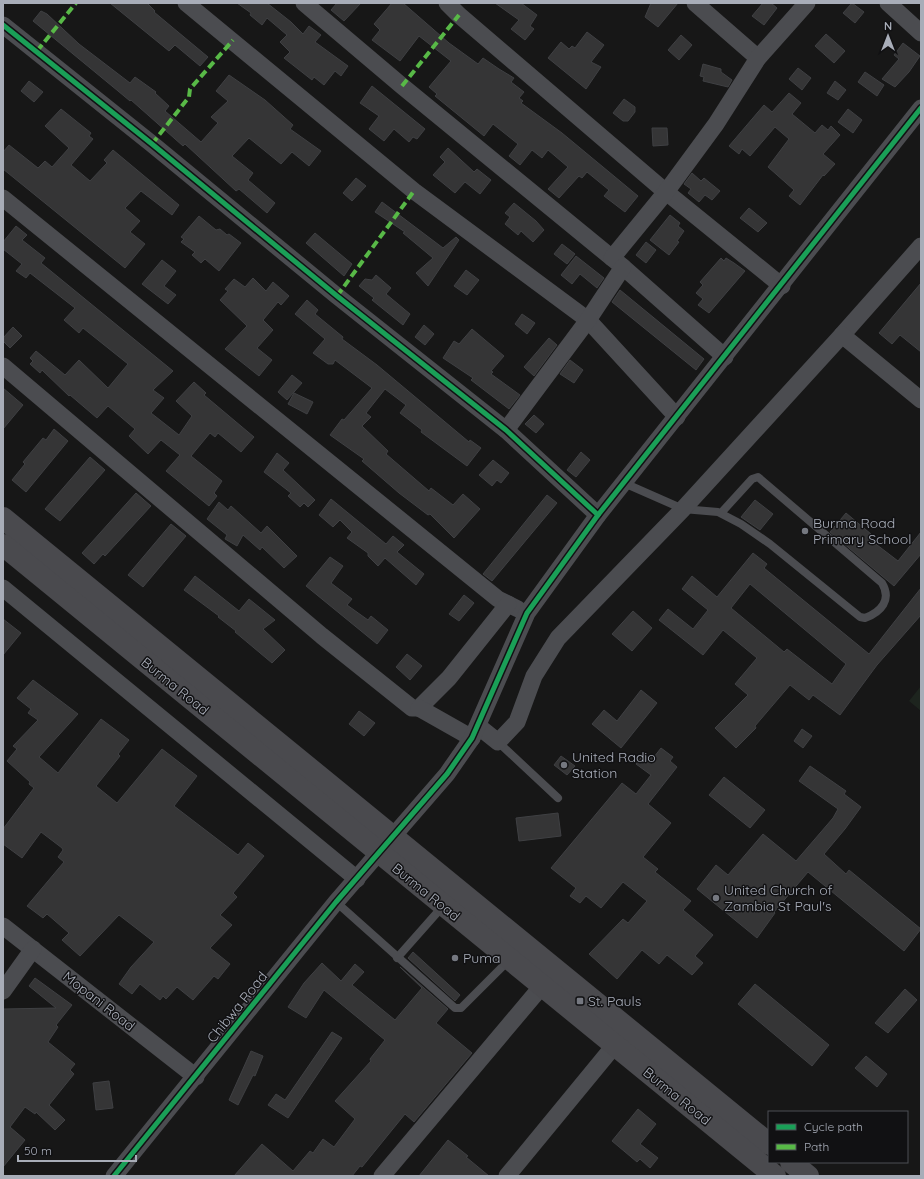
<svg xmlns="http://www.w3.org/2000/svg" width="924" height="1179" viewBox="0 0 924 1179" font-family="Quicksand,sans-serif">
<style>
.green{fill:#1d241e}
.building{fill:#353536;stroke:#3f4043;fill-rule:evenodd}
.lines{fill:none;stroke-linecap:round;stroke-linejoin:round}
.lane{stroke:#4b4c50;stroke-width:8}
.street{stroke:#4b4c50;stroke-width:17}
.secondary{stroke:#4a4a4e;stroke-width:22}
.quiet{stroke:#58b947;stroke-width:4;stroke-dasharray:8 4;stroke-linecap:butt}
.cycleway-casing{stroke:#111113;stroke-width:8}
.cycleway{stroke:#1a9f57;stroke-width:5}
.poi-dot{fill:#757880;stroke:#111113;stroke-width:1.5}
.labels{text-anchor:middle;stroke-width:3;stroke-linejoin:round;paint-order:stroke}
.poi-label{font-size:14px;fill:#a8adb8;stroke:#111113;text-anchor:start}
.street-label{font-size:14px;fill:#a8adb8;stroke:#111113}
</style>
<rect width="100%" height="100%" fill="#171717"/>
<polygon class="green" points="921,686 921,711 909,701"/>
<g class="building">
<polygon points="110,3 147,3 155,11 154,12 208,57 200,66 175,45 169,51"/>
<polygon points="237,3 267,3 291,22 303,34 309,26 321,35 315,42 348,66 341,76 335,71 324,85 314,77 312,80 284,58 290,52 280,42 287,35 267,18 262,25 250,15 251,13"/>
<polygon points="337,3 361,3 344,21 331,10"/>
<polygon points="392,3 403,3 449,43 478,64 483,58 499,69 514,78 511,82 524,92 519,98 523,101 521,103 562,133 638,196 625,212 604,196 609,190 587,172 582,178 579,176 559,198 548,189 568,167 548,150 542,158 532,150 520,165 509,156 518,144 493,124 484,136 435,96 437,94 429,87 451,61 419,36 400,61 372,40 380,30 374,24"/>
<polygon points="495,3 521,3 537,15 530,26 534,29 525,40 511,29 519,20"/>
<polygon points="651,3 678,3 658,27 645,17"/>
<polygon points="763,3 771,3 777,8 764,25 752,16"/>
<polygon points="852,3 864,12 855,23 843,13"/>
<polygon points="41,11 47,14 79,44 130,83 135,77 156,92 155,93 169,106 165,111 201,142 218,123 211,117 228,101 216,91 229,75 265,100 293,125 290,129 321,151 309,166 292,152 281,164 249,138 232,156 253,173 248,180 275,203 267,213 239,189 236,191 185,144 183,146 131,100 130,101 118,91 33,21"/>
<polygon points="587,32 604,45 591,62 601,67 586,89 548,58 561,42 569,49 572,46 575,48"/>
<polygon points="826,34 845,51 834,63 815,46"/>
<polygon points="681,35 692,45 679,60 668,50"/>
<polygon points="903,43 920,56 909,72 895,87 882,79 899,59 894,55"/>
<polygon points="703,64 721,69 721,72 732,80 728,87 703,81 704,77 700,76"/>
<polygon points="798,68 811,78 802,90 789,79"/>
<polygon points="865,72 884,85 877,96 858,82"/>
<polygon points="29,81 43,92 34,102 21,91"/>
<polygon points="835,81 846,90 838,100 827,93"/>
<polygon points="372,86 425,129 417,139 413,137 409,142 394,129 384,141 369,129 379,116 360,103"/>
<polygon points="789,93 801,103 792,114 815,133 822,125 828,130 831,126 840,135 823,154 835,164 824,176 823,175 800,205 789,196 794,190 768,167 789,139 775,127 750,156 742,149 739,154 729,146 764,105 772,112"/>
<polygon points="624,99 635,107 635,112 628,121 623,121 613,113"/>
<polygon points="61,109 91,133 89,136 93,139 71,165 90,181 107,163 104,160 113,150 179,205 172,215 141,191 125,208 140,221 130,232 145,244 125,268 3,169 3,152 9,145 38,168 45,161 52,167 69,148 45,126"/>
<polygon points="848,109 862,120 853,133 838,122"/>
<polygon points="652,128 667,128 668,145 653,146"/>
<polygon points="448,148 474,172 477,169 491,180 480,194 465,182 455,193 433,175 445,162 440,157"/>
<polygon points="692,173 701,181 704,178 720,191 712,200 705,195 699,202 688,193 691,189 684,184"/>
<polygon points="356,178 366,186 352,201 343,193"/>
<polygon points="382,202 443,248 456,237 459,240 428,286 416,273 433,258 403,233 405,232 375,212"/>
<polygon points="514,203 536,221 544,230 533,242 521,231 518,235 505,224 510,217 505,213"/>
<polygon points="749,208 767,223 758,232 740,218"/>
<polygon points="670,215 680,223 678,226 684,231 677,241 679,242 669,255 650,240"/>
<polygon points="199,216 216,230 220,229 227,235 229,234 241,243 219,271 205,259 201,263 192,255 195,252 181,242 184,239 181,237"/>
<polygon points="16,226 27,235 22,240 45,258 41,263 173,371 153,390 164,398 151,413 179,435 192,416 176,401 194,382 206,393 204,395 254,437 241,452 218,433 215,437 210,433 191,456 222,481 214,493 217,496 209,506 166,471 180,455 161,440 148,454 129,436 135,429 108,406 97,418 70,395 69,396 42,370 40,373 30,364 33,361 30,358 36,351 65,375 79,360 108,388 128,364 83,328 79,333 64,320 75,308 30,273 26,278 16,271 22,264 3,249 3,242"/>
<polygon points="315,233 352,264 344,276 306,243"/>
<polygon points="646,242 656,250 646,263 636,255"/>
<polygon points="562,244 575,254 567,264 554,254"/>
<polygon points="576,256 604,278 597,288 580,274 572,284 561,275"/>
<polygon points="721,258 724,261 726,258 734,263 745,271 709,313 698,305 703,299 696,293 703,285 700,282"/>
<polygon points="162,260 176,271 164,286 176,295 168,304 142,284"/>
<polygon points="466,270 479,280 467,295 454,286"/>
<polygon points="376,275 391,288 386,294 410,314 403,325 372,300 374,298 359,286 365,279 372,280"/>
<polygon points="253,278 266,291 273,282 289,296 281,305 278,302 263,320 273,330 257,348 272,360 259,376 225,349 247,326 220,300 228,291 225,289 234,279 245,287"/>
<polygon points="921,283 921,352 900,335 892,344 879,333"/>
<polygon points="620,290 704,359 696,370 612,302"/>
<polygon points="307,300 318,310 315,314 343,337 342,339 377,365 469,442 470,440 481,448 467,466 421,432 422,430 400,413 406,405 385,389 366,413 371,417 362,426 388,451 386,454 429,491 431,488 453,505 463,494 480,509 454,538 430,514 428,515 399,493 362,461 364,459 330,435 342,419 344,420 372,388 335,360 333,364 328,364 313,353 325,339 295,314"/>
<polygon points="522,314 535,323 527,334 515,324"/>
<polygon points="424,325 434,334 425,345 415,337"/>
<polygon points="13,327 22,336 10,348 3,341 3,338"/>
<polygon points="472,329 504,356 491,371 493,372 491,374 520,395 509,409 471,380 473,378 443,358 454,341 459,344"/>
<polygon points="549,338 557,345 534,376 524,367"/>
<polygon points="570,360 583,370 574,383 560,374"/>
<polygon points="292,375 302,383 287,400 278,392"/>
<polygon points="3,388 23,405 3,429"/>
<polygon points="294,393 313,402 307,414 288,404"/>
<polygon points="534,415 544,424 536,433 525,424"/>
<polygon points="54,429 68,441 26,492 12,480 25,464 23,462 43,438 46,440"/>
<polygon points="581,452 590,460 576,477 567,470"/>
<polygon points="277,453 289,463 283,470 315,500 308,507 304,503 300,507 288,496 291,493 264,472"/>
<polygon points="90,457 105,470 60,521 45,509"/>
<polygon points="493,460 509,473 501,483 497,480 492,486 479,475"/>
<polygon points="136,493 151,506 105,556 103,554 94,564 82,553"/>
<polygon points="547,495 557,503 492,581 483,574"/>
<polygon points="331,499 386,544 393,536 404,545 397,552 424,574 416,585 385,558 378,566 368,556 368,553 347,538 352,532 340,520 333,527 319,515"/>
<polygon points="755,500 773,514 760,530 741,517"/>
<polygon points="219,502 228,510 231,506 261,533 267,526 297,556 284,568 262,547 260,550 243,535 237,546 225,539 227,535 207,519"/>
<polygon points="846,513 871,534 868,538 898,561 921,532 921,554 894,586 830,532"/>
<polygon points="171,524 186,536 143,587 128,575"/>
<path d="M753,553L767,564L764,568L869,654L921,588V615L877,665L840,715L813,695L809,700L790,685L755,726L756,728L736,748L715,728L748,695L735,684L757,658L723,630L703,655L659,620L668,609L693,629L708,610L682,589L692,576L717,597ZM750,584L846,664L832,684L787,649L784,652L731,608Z"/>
<polygon points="330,557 343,566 331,583 352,599 347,605 368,620 371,616 388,630 377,644 306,586"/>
<polygon points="195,576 239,611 249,599 275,620 263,629 285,650 272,663 235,632 236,631 218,617 219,616 184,590"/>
<polygon points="464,595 474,603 459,621 449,614"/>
<polygon points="633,611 652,628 632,651 612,634"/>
<polygon points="3,619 21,633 3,655"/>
<polygon points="407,654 422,666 410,680 396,667"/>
<polygon points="33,680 78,714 39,757 58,773 101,719 129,740 118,754 120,756 96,786 117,803 162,749 197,776 174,806 238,855 248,843 264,856 233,893 237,897 220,915 232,925 210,948 230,964 218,979 214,976 193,1000 177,987 166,999 163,996 160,1000 140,984 132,994 119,984 131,967 154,942 119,915 80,956 62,940 69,933 47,914 43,918 27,906 64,862 58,857 63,850 62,848 41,832 22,858 3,844 3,829 34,788 29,784 30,782 7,761 17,749 13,746 38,720 28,713 31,709 17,698"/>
<polygon points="641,690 657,703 621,748 592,724 604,710 617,721"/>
<polygon points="359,711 375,723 364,736 349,724"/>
<polygon points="802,729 812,736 803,748 794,741"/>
<polygon points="661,748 673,757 670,761 677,767 648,804 671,823 643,857 658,869 655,872 691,901 683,910 713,935 695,956 703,963 692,975 667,955 659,964 642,950 617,979 589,954 623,919 628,923 647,901 623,882 601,908 586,896 580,903 570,896 576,888 551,868 622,783 636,794 651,775 636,764 644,754 650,759 653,755 654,757"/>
<polygon points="561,756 575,766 567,775 554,765"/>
<polygon points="810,766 846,791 844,794 861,807 845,829 824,854 846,874 849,870 921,929 904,951 808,872 774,912 775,913 757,938 697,889 716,865 728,875 763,834 796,861 833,818 838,809 799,781"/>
<polygon points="724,777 765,810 750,828 709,795"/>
<polygon points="558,813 561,836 519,841 516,818"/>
<polygon points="413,952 460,995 455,1001 408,958"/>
<polygon points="322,963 341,981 355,964 364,972 352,985 395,1020 422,988 400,967 448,1009 436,1023 472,1053 414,1122 405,1114 362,1167 360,1166 352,1176 234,1176 262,1144 293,1171 310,1151 313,1153 323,1139 334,1147 355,1119 335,1101 371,1061 370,1059 385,1040 324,990 306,1018 288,1007 304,983"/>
<polygon points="35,978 72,1005 56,1025 58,1027 48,1042 75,1064 70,1070 74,1074 49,1105 65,1120 55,1130 36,1112 35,1114 25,1107 10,1127 25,1140 3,1167 3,1009 56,1008 29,986"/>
<polygon points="755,984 829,1045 812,1066 738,1004"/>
<polygon points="905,989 917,1000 888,1033 875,1023"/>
<polygon points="332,1032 342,1038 288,1118 268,1105 276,1094 285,1100"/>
<polygon points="251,1051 263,1056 255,1076 253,1075 238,1105 229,1100"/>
<polygon points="866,1056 887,1074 877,1087 855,1068"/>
<polygon points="109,1081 113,1108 96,1110 93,1083"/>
<polygon points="638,1109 656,1124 640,1144 658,1158 650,1168 640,1159 637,1162 612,1141"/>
<polygon points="448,1140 468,1156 466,1157 489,1176 419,1176"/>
</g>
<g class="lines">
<g class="lane">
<path d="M624,483L683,509L718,512L741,524L770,544L860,617L865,618C881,612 892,600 882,583L758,477L752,479L721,513"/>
<polyline points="498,742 558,798"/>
<polyline points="336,902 455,1008 461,1008 509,960"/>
<polyline points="397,958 443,906"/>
</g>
<g class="street">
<polyline points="186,3 414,191 588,320 677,417"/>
<polyline points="304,3 402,86 623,267 725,357"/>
<polyline points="447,3 459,15 660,187 782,286"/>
<polyline points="695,3 758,58"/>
<polyline points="888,3 921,33"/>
<polyline points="3,25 152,144 337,296 506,430 598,515"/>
<polyline points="3,198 498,599 518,609"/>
<polyline points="612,258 666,192 716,124 758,58 807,3"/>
<polyline points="842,335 921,246"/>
<polyline points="3,366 322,636 412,708 419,708 449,678 508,604"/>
<polyline points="506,430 588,320 623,267"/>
<polyline points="3,588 357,879"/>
<polyline points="419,708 472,738"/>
<polyline points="478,726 498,742 517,722 534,676 558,638 683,509 842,335 921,400"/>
<polyline points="3,926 196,1077"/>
<polyline points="3,991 33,949"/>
<polyline points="114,1176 336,902 447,774 472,738 527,613 598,515 921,108"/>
<polyline points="382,1176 542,986"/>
<polyline points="507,1176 614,1046"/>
</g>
<g class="secondary">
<polyline points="3,518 769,1144"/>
<polyline points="3,545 775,1176"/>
<polyline points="791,1162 808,1176"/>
</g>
<g class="quiet">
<polyline points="37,51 76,3"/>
<polyline points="402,86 459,15"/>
<polyline points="152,144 189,97 190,89 233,40"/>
<polyline points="337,296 414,191"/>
</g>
<defs>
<g id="cycleway">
<polyline points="3,25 152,144 337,296 506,430 598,515"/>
<polyline points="114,1176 336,902 447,774 472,738 527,613 598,515 921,108"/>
</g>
</defs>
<use href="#cycleway" class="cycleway-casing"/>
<use href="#cycleway" class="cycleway"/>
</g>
<g class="poi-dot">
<circle cx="805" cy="531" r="4"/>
<circle cx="564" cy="765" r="4"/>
<circle cx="716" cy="898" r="4"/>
<circle cx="455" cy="958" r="4"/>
<rect x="576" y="997" width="8" height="8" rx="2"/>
</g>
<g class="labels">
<g class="poi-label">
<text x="813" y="528">Burma Road<tspan x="813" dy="16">Primary School</tspan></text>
<text x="572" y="762">United Radio<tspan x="572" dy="16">Station</tspan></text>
<text x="724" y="895">United Church of<tspan x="724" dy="16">Zambia St Paul's</tspan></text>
<text x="463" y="963">Puma</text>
<text x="588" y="1006">St. Pauls</text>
</g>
<g class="street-label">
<text transform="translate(175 686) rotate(39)" y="5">Burma Road</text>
<text transform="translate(426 892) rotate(39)" y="5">Burma Road</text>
<text transform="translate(99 1001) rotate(38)" y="5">Mopani Road</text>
<text transform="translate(237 1007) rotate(-51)" y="5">Chibwa Road</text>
<text transform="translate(677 1096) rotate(39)" y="5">Burma Road</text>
</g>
</g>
<rect width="924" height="1179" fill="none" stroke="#a8adb8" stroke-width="8"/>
<rect x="768" y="1111" width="140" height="52" fill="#111113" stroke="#4d4f55"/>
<rect x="776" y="1124" width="20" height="6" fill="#1a9f57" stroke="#4d4f55"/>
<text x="804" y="1131" font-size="12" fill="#a8adb8">Cycle path</text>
<rect x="776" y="1144" width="20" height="6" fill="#58b947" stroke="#4d4f55"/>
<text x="804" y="1151" font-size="12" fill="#a8adb8">Path</text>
<g transform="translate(888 36)" stroke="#111113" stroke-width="3" paint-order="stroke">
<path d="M0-3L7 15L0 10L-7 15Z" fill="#a8adb8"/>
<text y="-6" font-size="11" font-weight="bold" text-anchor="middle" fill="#a8adb8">N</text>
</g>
<path d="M18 1155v6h118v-6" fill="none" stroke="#a8adb8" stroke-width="2"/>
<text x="24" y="1155" font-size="12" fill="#a8adb8" stroke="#111113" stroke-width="3" paint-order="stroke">50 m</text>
</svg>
